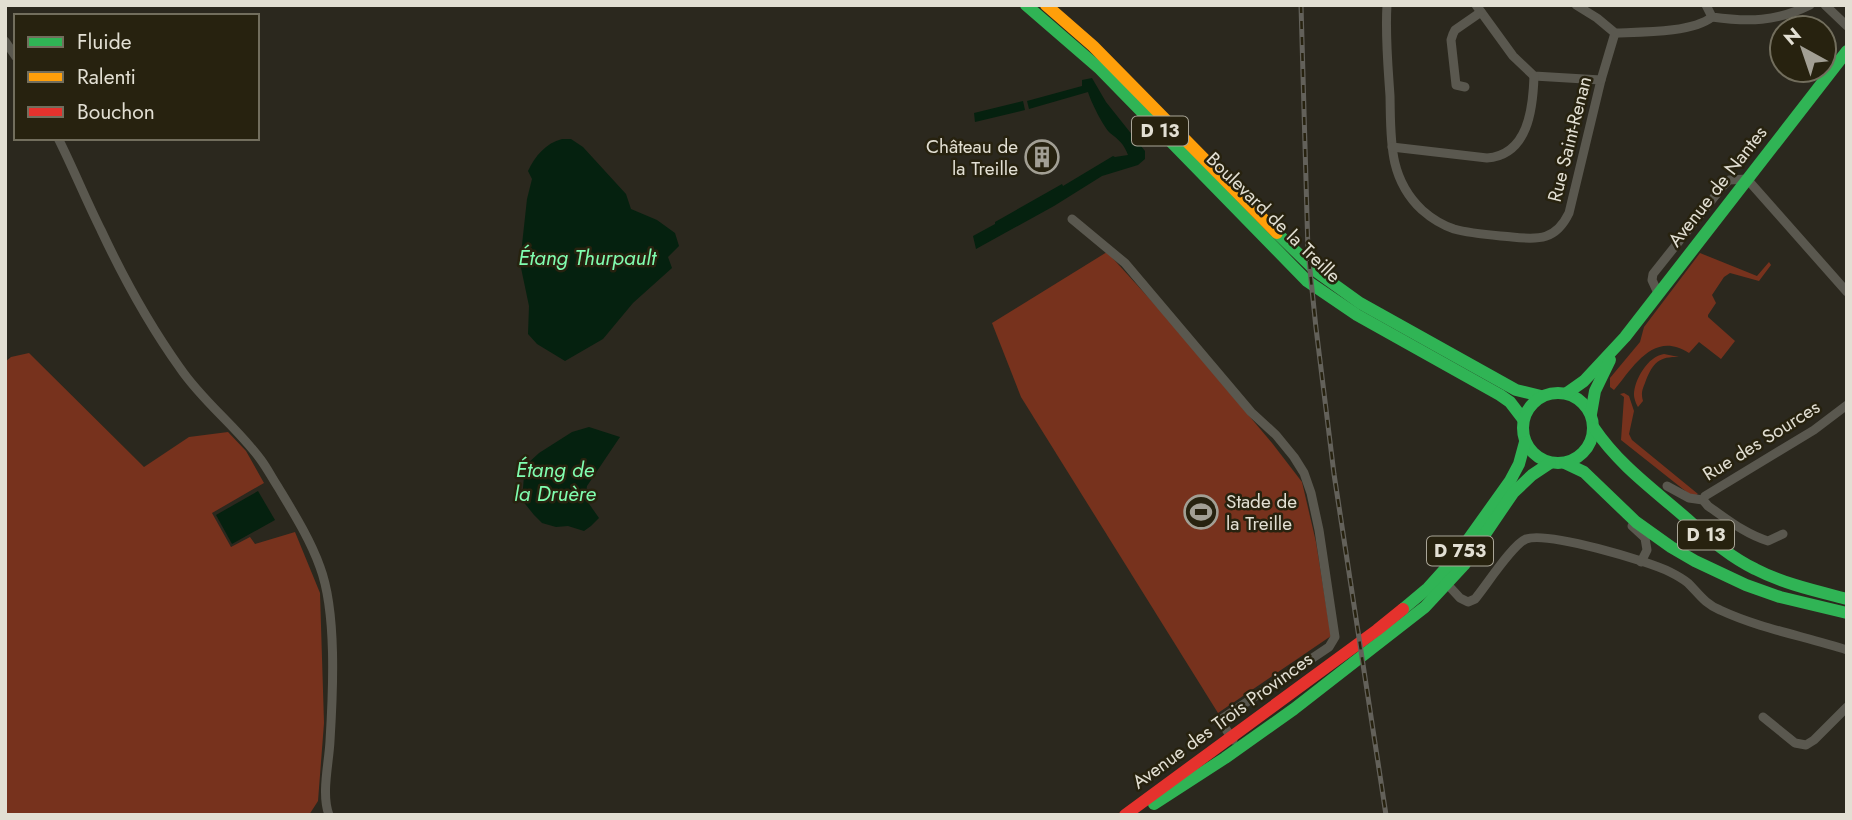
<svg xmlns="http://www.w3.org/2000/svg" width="1852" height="820" viewBox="0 0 1852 820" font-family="Jost,sans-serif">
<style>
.green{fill:#77321d}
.water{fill:#05210f}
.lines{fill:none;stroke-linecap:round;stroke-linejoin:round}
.street{stroke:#5a584f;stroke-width:9}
.fast{stroke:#30b455;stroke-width:12}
.slow{stroke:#ff9f0a;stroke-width:12}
.jam{stroke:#e5322d;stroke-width:12}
.rail-casing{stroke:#63615a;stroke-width:5}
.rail{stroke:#27220f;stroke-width:2.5;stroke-dasharray:8;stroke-linecap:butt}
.labels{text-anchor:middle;stroke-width:5;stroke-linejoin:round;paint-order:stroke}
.shield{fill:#27220f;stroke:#aaa698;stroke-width:2}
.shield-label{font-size:18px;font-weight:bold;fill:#e2dfd3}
.street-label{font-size:19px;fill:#e2dfd3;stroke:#27220f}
.poi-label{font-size:19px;fill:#e2dfd3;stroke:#27220f;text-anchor:end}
.water-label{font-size:21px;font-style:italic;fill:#80feb0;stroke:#27220f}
</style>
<rect width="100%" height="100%" fill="#2b281e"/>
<g class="green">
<polygon points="1107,252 1158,308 1272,443 1302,482 1316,542 1331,636 1218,713 1021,397 992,323"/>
<path d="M1700,253L1757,276L1769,262L1771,265L1759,281L1730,273L1724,277L1712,295L1716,303L1708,315V317L1735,341L1721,359L1699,342L1689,353C1654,330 1634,366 1614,390L1610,387V378L1640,342L1644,327Z"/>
<polygon points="29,353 144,467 189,437 228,432 246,451 264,483 212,513 231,547 250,537 255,544 295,532 320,593 324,723 318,801 309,815 5,815 5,362 11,357"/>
<path d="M1664,354L1679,357C1658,356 1652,364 1645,383C1642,390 1641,393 1643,401L1638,407C1636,404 1634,398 1634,395C1634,380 1648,356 1664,354Z"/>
<polygon points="1624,393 1629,396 1634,411 1629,434 1632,440 1698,494 1693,497 1621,440 1624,397 1620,394"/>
</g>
<g class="water">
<path d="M1092,78L1106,102L1145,151V159L1138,165L1102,176L1054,206L976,249L973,236L995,224V222L1062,184L1063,186L1113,156L1115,157L1128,155C1124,144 1119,140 1110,133C1103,126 1091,102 1088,92L1029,109L1027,101L1082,86V80Z"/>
<polygon points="1023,101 1025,110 975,122 974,113"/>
<path d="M562,139H571L583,147L626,194L631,209L657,220L675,233L679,246L668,257L672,268L633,303L603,339L565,361L537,344L528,334L529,306L520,263L527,199L532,179L528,171C535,156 546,143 562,139Z"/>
<polygon points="589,427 620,437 587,486 585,498 599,518 591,526 584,531 568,526 556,527 542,523 534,515 522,500 524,476 527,464 539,453 572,432"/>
<polygon points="258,491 275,520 232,544 216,515"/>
</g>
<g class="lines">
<g class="street">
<path d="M1387,5C1385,35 1388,66 1390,96C1391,139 1388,178 1422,210C1431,218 1442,225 1454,229C1472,234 1492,235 1512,237C1539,240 1556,240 1569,213L1601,80L1615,33"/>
<polyline points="1476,5 1513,56 1534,76 1601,80"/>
<path d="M1576,5L1597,18L1615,33C1641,32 1692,33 1712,17"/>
<path d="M1706,5L1712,17C1748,22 1776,22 1810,5"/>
<polyline points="1825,5 1847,26"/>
<polyline points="5,41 16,57"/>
<polyline points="1465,87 1456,85 1451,40 1453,34 1455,30 1481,12"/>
<path d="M58,138C73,168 86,200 101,230C123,277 150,326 180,368C203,402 237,427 261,460C267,468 272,478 278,487C293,512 310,539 320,567C337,612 333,692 330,741C329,763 321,794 329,815"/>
<path d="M1392,147L1487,158C1528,155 1533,109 1534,76"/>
<polyline points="1072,219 1125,263 1251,412 1276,435 1294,457 1304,473 1311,493 1319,530 1335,637 1329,647 1220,720 1233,740"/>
<polyline points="1658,293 1652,280 1653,274 1723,186 1729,180 1747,179 1847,292"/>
<polyline points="1667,486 1689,498 1703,500"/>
<polyline points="1632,526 1645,538 1647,550 1641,562"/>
<path d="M1783,534L1768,541C1745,534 1727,519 1708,506L1703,500L1705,496L1814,430L1847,405"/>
<path d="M1448,585L1460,598L1468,602L1475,599C1486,586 1512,545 1526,539C1547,531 1648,561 1670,572C1676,575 1683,579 1688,583C1699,594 1705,604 1720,610C1761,629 1804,636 1847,650"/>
<polyline points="1763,717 1795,743 1806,745 1814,740 1847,707"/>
</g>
<g class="fast">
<polyline points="1026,5 1100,69 1307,281 1357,315 1500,395 1510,402 1523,419"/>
<polyline points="1277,233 1317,272 1360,303 1516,390 1541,396"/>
<circle cx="1558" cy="428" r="35"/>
<polyline points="1567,393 1584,381 1625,337 1847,51"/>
<polyline points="1591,414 1595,391 1610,360"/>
<path d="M1594,428C1619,465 1653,489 1686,518C1708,537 1728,556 1755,569C1784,584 1816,591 1847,599"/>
<polyline points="1565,463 1584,472 1636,522 1671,547 1695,561 1746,585 1780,597 1847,613"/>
<polyline points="1403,609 1428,588 1455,558 1510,481 1519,464 1525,442"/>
<polyline points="1154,804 1225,758 1294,709 1425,607 1464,565 1513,493 1532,475 1550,463"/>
</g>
<polyline class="slow" points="1046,5 1093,46 1277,233"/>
<polyline class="jam" points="1125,815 1377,630 1403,609"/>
<defs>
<polyline id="rail" points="1301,5 1308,251 1316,328 1334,474 1386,815"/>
</defs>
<use href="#rail" class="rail-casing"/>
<use href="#rail" class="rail"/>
</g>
<defs>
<symbol id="building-ring" viewBox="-11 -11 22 22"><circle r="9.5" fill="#27220f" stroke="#a29f94" stroke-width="1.5"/><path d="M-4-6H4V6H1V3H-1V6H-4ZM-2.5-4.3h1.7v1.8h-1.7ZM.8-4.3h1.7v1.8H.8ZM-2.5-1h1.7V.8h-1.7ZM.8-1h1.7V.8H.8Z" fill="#a29f94"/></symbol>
<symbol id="stadium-ring" viewBox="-11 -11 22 22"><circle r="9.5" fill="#27220f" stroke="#a29f94" stroke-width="1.5"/><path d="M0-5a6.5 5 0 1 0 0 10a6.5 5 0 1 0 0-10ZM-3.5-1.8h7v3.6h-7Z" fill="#a29f94"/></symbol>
</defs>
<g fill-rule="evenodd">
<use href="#building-ring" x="1023" y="138" width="38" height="38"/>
<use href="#stadium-ring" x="1182" y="493" width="38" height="38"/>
</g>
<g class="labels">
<g class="shield">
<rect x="1132" y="116.5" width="56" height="29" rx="5"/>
<rect x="1678" y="520.5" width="56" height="29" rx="5"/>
<rect x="1427" y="536.5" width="66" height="29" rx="5"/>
</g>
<g class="shield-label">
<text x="1160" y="137">D 13</text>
<text x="1706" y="541">D 13</text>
<text x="1460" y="557">D 753</text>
</g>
<g class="street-label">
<text transform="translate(1569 139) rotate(-76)" y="7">Rue Saint-Renan</text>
<text transform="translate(1717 186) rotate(-52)" y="7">Avenue de Nantes</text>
<text transform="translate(1274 217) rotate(44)" y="7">Boulevard de la Treille</text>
<text transform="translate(1761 440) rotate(-32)" y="7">Rue des Sources</text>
<text transform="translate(1222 720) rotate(-36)" y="7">Avenue des Trois Provinces</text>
</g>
<g class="poi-label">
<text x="1018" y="153">Château de<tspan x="1018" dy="22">la Treille</tspan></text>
<text x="1226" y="508" text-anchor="start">Stade de<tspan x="1226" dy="22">la Treille</tspan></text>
</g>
<g class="water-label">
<text x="587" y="265">Étang Thurpault</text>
<text x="555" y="477">Étang de<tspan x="555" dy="24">la Druère</tspan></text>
</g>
</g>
<rect width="1852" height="820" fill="none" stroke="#e2dfd3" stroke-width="14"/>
<rect x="14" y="14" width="245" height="126" fill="#27220f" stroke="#726e5d" stroke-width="2"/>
<rect x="28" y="37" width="35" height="10" fill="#30b455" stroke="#726e5d" stroke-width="2"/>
<text x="77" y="49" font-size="21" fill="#e2dfd3">Fluide</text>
<rect x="28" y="72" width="35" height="10" fill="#ff9f0a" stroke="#726e5d" stroke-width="2"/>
<text x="77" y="84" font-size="21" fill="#e2dfd3">Ralenti</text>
<rect x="28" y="107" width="35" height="10" fill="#e5322d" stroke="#726e5d" stroke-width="2"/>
<text x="77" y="119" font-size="21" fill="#e2dfd3">Bouchon</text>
<g transform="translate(1803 49) rotate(320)"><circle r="33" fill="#27220f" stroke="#726e5d" stroke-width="2"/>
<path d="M0-5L12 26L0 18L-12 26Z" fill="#a29f94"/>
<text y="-10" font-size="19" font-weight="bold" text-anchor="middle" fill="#e2dfd3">N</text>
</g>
</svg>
